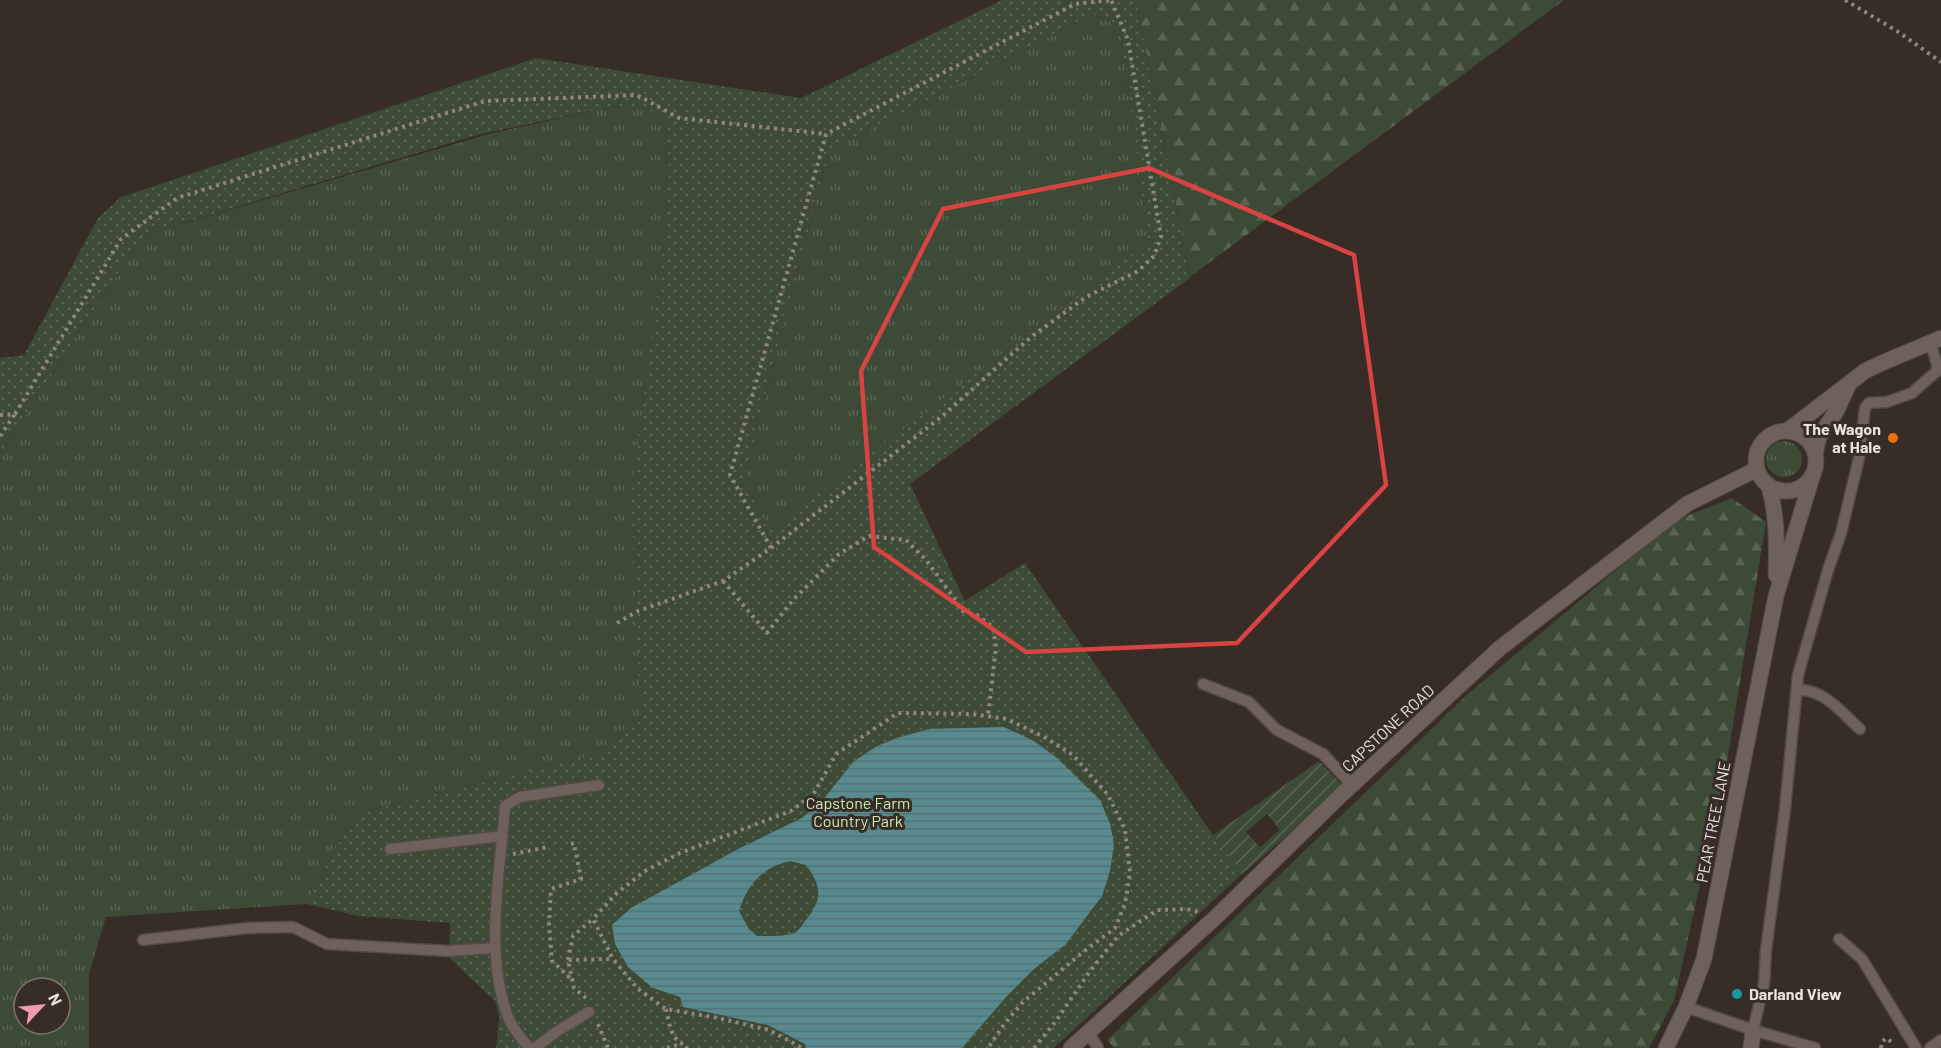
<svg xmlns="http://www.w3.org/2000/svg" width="1941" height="1048" viewBox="0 0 1941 1048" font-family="Barlow,sans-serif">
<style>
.grass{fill:url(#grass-tufts);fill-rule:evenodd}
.forest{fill:url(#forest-firs)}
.park{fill:url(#park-dots);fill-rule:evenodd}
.garden{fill:url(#garden-furrows);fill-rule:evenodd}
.water{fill:url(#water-rules);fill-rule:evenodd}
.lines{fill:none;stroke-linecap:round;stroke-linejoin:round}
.service-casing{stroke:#534a45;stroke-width:13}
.minor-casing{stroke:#534a45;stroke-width:17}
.tertiary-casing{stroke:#534a45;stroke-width:17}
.path{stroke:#908681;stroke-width:4;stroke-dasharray:3 4.5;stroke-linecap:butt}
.service{stroke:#6e605a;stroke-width:10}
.minor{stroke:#6e605a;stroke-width:15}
.tertiary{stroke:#6e605a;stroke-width:15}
.marked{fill:none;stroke:#d94443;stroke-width:4.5;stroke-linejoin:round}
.food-dot{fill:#e8710a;stroke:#372c26;stroke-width:2}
.culture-dot{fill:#0f9aa8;stroke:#372c26;stroke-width:2}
.labels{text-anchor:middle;stroke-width:6;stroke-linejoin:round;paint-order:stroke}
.poi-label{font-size:16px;font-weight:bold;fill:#ebe3df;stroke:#372c26;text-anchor:end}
.street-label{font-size:16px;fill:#ebe3df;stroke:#372c26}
.park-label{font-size:16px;fill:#c7eab2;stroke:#372c26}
</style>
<defs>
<pattern id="grass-tufts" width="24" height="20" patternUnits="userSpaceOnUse" patternTransform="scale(1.5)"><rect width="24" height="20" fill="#3d4a35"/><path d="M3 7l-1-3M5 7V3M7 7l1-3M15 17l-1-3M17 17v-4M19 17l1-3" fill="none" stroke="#596452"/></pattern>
<pattern id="forest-firs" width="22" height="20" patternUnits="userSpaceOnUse" patternTransform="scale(1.5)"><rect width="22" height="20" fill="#3d4a35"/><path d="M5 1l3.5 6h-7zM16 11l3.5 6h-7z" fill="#596452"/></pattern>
<pattern id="park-dots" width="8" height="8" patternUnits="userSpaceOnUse" patternTransform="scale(1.5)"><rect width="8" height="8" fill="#3d4a35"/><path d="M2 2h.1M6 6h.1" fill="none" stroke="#596452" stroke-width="1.8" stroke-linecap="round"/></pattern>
<pattern id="garden-furrows" width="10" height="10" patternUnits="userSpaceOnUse" patternTransform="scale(1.5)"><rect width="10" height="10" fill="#3d4a35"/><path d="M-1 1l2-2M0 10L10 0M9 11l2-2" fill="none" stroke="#596452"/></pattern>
<pattern id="water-rules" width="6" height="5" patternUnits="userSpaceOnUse" patternTransform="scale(1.5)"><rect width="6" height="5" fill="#598a90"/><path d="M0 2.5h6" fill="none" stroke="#527275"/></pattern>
</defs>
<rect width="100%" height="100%" fill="#372c26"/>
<g class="grass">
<polygon points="1093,14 1120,26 1148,242 770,532 744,482 758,423 829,151"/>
<path d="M631,105L653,111L666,120L669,173L664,240L631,499L641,720L599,754L354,814L306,904L106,917L89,974V1048H0V453L117,275L146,234L489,134L611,107ZM24,988H60V1024H24Z"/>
<circle cx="1784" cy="459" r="18"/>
</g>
<g class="forest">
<polygon points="1136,0 1564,0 910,484 965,601 630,816 641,720 631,499 664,240 669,173 758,423 744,482 770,531 1148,242 1190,277"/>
<polygon points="1732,498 1766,522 1726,768 1674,1001 1649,1048 1114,1048 1107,1040 1468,694 1676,520"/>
</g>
<path class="park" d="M1002,0H1136L1190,278L910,484L964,601L1025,563L1213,835L1242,874L1054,1048H496L499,1017L495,1001L449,958L450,923L358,916L306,904L354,814L598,754L641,720L631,499L664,240L669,173L666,120C646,106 635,104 611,107L481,134L146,234L117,275L0,453V358L24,355L98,218L121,197L536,58L801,98ZM1093,14L1120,26L1148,242L770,531L744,482L758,423L829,151Z"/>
<path class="garden" d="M1319,761L1344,787L1242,874L1213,835ZM1267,814L1280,830L1260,847L1246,832Z"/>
<path class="water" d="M1004,727L1034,741L1057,758L1100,800L1110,824L1114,844L1110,871L1102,896L1066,944L1034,969L1007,996L962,1048H806L805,1044L768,1025L683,1007L680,997L653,988L628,967L615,944L612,925L631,908L740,848L802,818L822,801L853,762L877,746L897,738L929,729ZM790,861L806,865C822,886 823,900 805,921C803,924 799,930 796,932C787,937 767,936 757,936L749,929L739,911C747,884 763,867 790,861Z"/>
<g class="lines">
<defs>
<g id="service">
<polyline points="1203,684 1249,702 1277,730 1323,754 1352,785"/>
<path d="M1797,690C1823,688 1842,713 1860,729"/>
<polyline points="390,849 503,836"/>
<polyline points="1839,939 1862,959 1916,1048"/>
<polyline points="143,940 248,928 293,927 327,944 448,951 495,948"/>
<polyline points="1686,1007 1753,1030 1764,984 1766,950 1785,809 1798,675 1828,570 1841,533 1859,458 1865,408 1869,403 1887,402 1912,393 1937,371 1937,364 1930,342"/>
<polyline points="1753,1030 1815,1048"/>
<polyline points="1088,1032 1098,1048"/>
<path d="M529,1048C522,1039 512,1028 508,1017C484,954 500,873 505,806L520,797L599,785"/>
<polyline points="535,1048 556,1032 589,1012"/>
<polyline points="1930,1048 1941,1040"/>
</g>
<polyline id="minor" points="1751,1048 1753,1030"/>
<g id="tertiary">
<circle cx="1786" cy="461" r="30"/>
<polyline points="1787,431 1865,371 1884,362 1941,338"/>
<polyline points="1815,454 1819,437 1837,410 1848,386"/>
<path d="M1769,486C1777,516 1777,544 1776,575"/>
<polyline points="1071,1048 1216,917 1341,795 1500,648 1687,504 1757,469"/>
<polyline points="1666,1048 1686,1007 1704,959 1776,596 1813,474"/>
</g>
</defs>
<use href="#service" class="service-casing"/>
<use href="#minor" class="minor-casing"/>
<use href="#tertiary" class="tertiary-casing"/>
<g class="path">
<polyline points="1845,0 1897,31 1941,62"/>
<polyline points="0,415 15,414 121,239 177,198 485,101 637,95 679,118 826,134"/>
<polyline points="0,436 15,414"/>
<polyline points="771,548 730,475 826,134 1075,4 1111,0"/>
<polyline points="723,581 767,633 793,600 839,554 869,536 906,540 927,561 963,611 977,615 993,627 996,647 988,716"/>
<polyline points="617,623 638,611 723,581 771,548 940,418 1031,337 1086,297 1138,271 1154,256 1161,237 1128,40 1111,0"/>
<polyline points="571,844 574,843 581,879 551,889 549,924 552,961 571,979"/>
<polyline points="513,854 548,847"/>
<polyline points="568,960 573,936 593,919"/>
<polyline points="586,998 574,988 568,960 613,959"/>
<path d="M666,1009C669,1022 671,1042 686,1045L687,1048"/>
<polyline points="598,1024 608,1048"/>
<polyline points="667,1048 680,1044"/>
<polyline points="800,1048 799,1046 769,1030 718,1018 666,1009 638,989 613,959 593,919 617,893 645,871 680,853 791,811 813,795 836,754 898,713 971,714 1007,719 1046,738 1073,755 1108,795 1125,830 1130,872 1125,904 1115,928 1083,952 1023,1002 1005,1023 988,1048"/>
<polyline points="1034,1048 1056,1021 1090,971 1118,936 1157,910 1187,909 1198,912"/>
<polyline points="1881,1048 1882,1042 1886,1038 1893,1043"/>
</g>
<use href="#service" class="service"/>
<use href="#minor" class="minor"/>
<use href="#tertiary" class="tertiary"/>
</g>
<path class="marked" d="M1149,168L1354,255L1386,485L1237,643L1026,652L874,547L861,371L943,209Z"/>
<circle class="food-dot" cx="1893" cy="438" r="6"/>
<circle class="culture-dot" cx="1737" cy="994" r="6"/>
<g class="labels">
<g class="poi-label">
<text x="1881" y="435">The Wagon<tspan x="1881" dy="18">at Hale</tspan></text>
<text x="1749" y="1000" text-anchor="start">Darland View</text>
</g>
<g class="street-label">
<text transform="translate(1388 728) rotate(-43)" y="6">CAPSTONE ROAD</text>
<text transform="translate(1713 822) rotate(-79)" y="6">PEAR TREE LANE</text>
</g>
<g class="park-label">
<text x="858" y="809">Capstone Farm<tspan x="858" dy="18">Country Park</tspan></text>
</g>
</g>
<g transform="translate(42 1006) rotate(64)"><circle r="28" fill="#372c26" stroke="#7f7570" stroke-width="1.5"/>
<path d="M0-4.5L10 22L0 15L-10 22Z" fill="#f19ab4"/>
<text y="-9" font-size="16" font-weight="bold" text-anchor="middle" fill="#ebe3df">N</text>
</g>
</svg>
